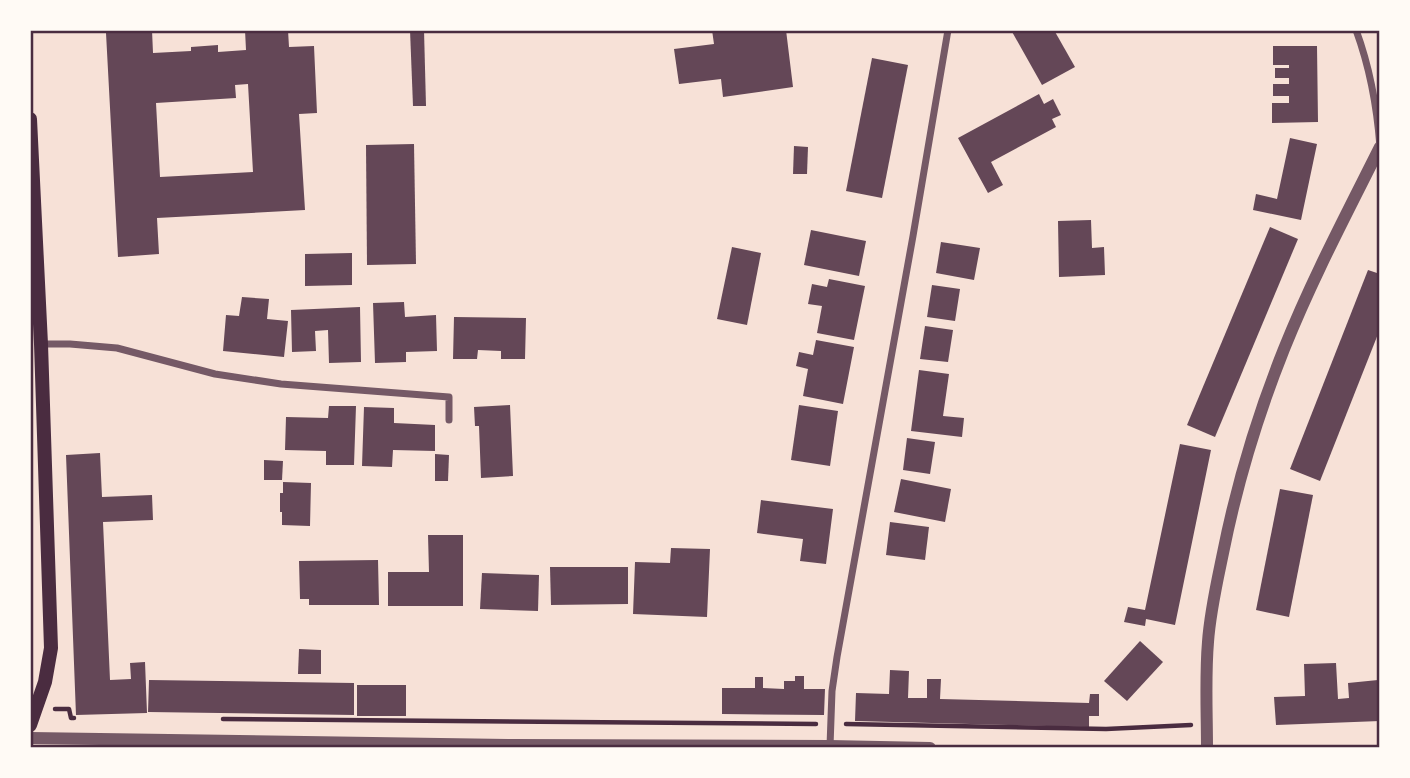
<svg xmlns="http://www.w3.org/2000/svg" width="1410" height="778" viewBox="0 0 1410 778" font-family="Arial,sans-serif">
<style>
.building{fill:#644757;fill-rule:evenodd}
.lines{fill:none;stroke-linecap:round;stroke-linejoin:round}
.path{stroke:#4a2c40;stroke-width:4.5}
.minor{stroke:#755966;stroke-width:7}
.tertiary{stroke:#755966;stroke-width:12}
.secondary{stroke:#4a2c40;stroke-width:14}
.neatline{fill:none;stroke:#4a2c40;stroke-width:2.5}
</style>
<rect width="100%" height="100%" fill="#f7e1d7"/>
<g class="building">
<path d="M152,30L153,53L191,51V47L218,45V52L246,50L245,30H288L289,47L314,46L317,113L299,114L305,210L157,218L159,254L118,257L106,33ZM248,84L253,172L160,177L156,103L236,98L235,85Z"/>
<polygon points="410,30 424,30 426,106 413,106"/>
<polygon points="712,30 786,30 793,87 723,97 721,79 679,84 674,49 714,44"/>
<polygon points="1011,30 1054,30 1075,67 1042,85"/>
<polygon points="1273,46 1317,46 1318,122 1272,123 1272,103 1289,103 1289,96 1273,96 1273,84 1289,84 1289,78 1275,78 1275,68 1289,68 1289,65 1273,65"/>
<polygon points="872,58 908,65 882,198 846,191"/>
<polygon points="1039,94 1044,104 1053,99 1061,115 1052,119 1056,127 991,162 1003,185 988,193 958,138"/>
<polygon points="1290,138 1317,144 1301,220 1253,210 1256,194 1277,199"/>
<polygon points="414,144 416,264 367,265 366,145"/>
<polygon points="794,146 808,147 807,174 793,174"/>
<polygon points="1091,220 1092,248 1104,247 1105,275 1059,277 1058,221"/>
<polygon points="1270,227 1298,239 1215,437 1187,425"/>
<polygon points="811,230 866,241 859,276 804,265"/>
<polygon points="941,242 980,248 974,280 936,273"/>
<polygon points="732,247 761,253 747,325 717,319"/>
<polygon points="352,253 352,285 305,286 305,254"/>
<polygon points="1368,270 1380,274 1380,329 1320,481 1290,469"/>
<polygon points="829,279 865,286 854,340 817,333 822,306 808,304 812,284 827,287"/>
<polygon points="932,285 960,289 955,321 927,317"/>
<polygon points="242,297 269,299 267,319 288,321 284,357 223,351 226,315 239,316"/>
<polygon points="404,302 405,317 436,315 437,351 406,352 406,362 375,363 373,303"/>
<polygon points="360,307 361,362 329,363 328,330 315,331 316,351 292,352 291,310"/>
<polygon points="454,317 526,318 525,359 501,359 501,351 478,350 477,359 453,359"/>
<polygon points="925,326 953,330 948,362 920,359"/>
<polygon points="816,340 854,347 843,404 803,396 808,369 796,366 799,352 813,355"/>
<polygon points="919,370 949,374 943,416 964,418 962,437 911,431"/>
<polygon points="510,405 513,476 481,478 479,426 475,426 474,407"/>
<polygon points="799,405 838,411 830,466 791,460"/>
<polygon points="329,406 356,406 354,465 326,465 326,451 285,450 286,417 328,418"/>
<polygon points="364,407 394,408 394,423 435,425 435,451 393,450 392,467 362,466"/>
<polygon points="907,438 935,442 930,474 903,470"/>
<polygon points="1180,444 1211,450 1175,625 1146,619 1145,626 1124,622 1128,607 1145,610"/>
<polygon points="100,453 102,497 152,495 153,520 103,522 110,680 131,679 130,663 145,662 147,713 76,715 66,455"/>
<polygon points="435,454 449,455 448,481 435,481"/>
<polygon points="264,460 283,461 282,480 264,480"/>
<polygon points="901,479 951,489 945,522 894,512"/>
<polygon points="283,482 311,483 310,526 282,525 282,512 280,512 280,493 283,493"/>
<polygon points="1280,489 1313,495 1289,617 1256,610"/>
<polygon points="761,500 833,509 826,564 800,561 803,539 757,533"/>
<polygon points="890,522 929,527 925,560 886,555"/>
<polygon points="428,535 463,535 463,606 388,606 388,572 429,572"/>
<polygon points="671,548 710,549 707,617 633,614 635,562 670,563"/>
<polygon points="378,560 379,605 309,605 309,599 300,599 299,561"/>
<polygon points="550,567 628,567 628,604 551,605"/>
<polygon points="482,573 539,575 538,611 480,609"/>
<polygon points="1140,641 1163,662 1127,701 1104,681"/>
<polygon points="299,649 321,650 321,674 298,674"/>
<polygon points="1336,663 1338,699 1349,698 1348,683 1378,680 1379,698 1380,698 1380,721 1276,725 1274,697 1305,696 1304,664"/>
<polygon points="890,670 909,671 908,698 927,698 927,679 941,679 940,699 1089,703 1090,694 1099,694 1099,716 1089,716 1089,727 855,721 856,693 889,694"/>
<polygon points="795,676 804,676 804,689 825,689 824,715 722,714 722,688 755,688 755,677 763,677 763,688 784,689 784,681 795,681"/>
<polygon points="149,680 354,683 354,715 148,712"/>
<rect x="357" y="685" width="49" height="31"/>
</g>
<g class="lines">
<g class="path">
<polyline points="55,709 69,709 71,718 74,718"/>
<polyline points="223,719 816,724"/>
<polyline points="846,724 1106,729 1191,725"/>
</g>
<g class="minor">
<path d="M1356,30C1370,68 1377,107 1380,147"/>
<polyline points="41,344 70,344 117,348 215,374 281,384 449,397 449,420"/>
<polyline points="830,746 832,691 837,657 913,236 948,30"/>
</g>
<g class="tertiary">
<polyline points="30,738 508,745 830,746 930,748"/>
<path d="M1207,748C1207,713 1205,677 1208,642C1210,612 1217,582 1223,553C1237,483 1258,414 1284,349C1312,279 1347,213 1380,147"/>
</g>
<polyline class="secondary" points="30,119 41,344 51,648 45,682 30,725"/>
</g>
<rect width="1410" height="778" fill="none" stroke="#fffaf5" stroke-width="63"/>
<rect x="32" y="32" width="1346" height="714" class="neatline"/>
</svg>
